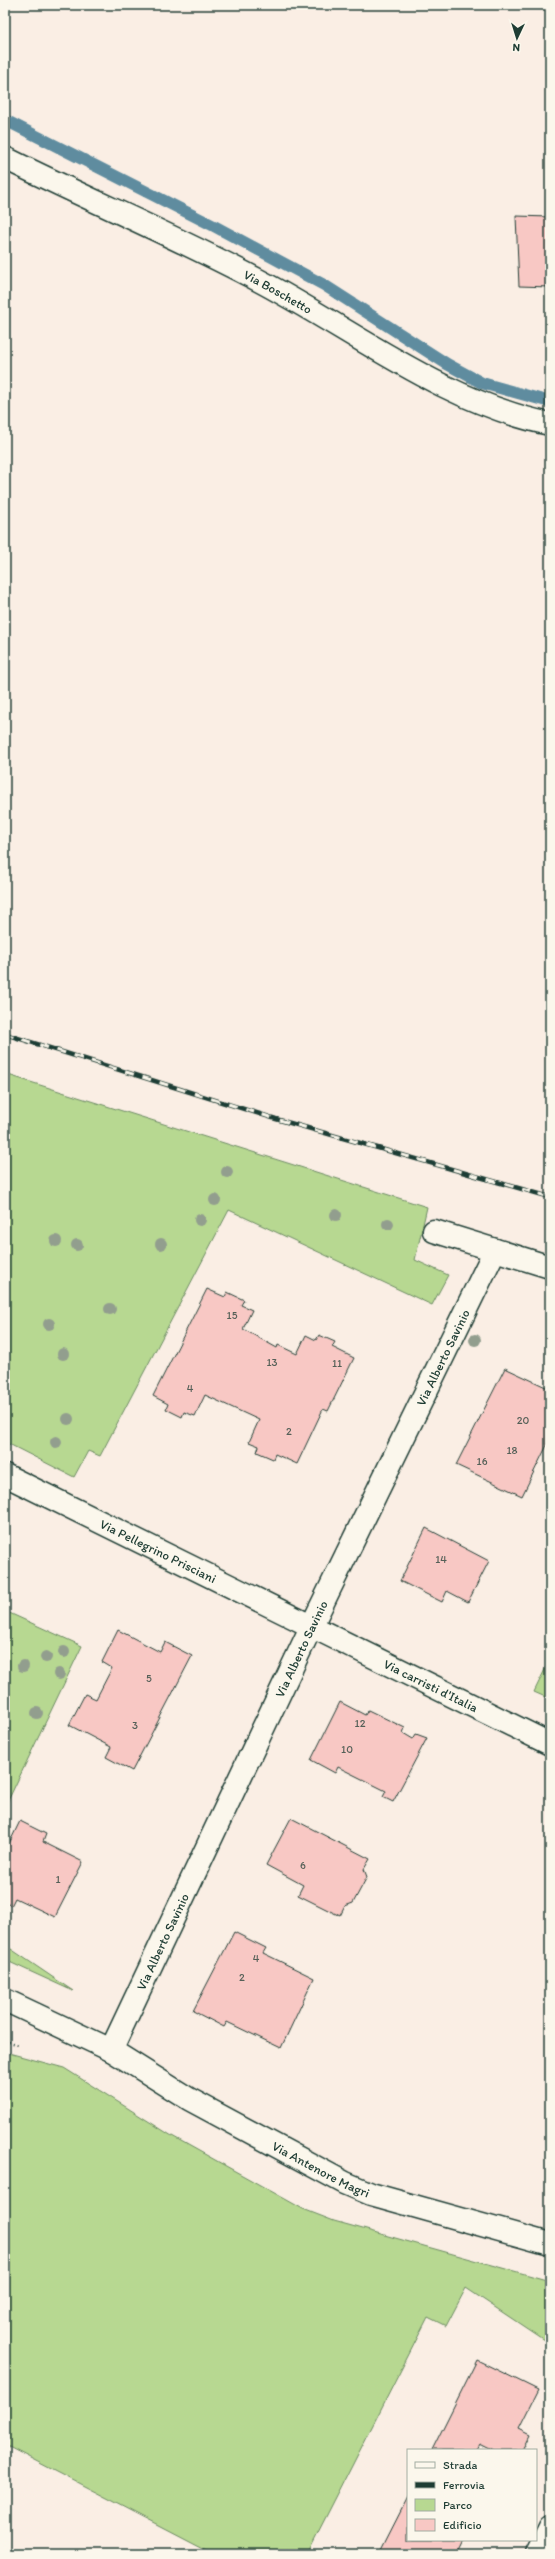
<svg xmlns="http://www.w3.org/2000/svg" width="555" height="2559" viewBox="0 0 555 2559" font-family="Itim,sans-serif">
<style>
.green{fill:#b7d891;stroke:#6b8a62}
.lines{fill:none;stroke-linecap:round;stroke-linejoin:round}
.stream{stroke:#5e8c9f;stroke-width:12}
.building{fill:#f8c8c4;stroke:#1f3d34}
.minor-casing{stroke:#1f3d34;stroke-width:25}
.path{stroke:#1f3d34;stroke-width:2.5;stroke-dasharray:1 3;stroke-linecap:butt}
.minor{stroke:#fbf7ec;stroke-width:22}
.rail-casing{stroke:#1f3d34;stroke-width:4.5}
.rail{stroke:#fbf7ec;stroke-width:3;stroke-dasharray:9;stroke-linecap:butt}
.tree{fill:#929e8e}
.labels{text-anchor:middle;stroke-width:3.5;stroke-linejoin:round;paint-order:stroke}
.number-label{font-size:11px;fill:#556058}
.street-label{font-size:13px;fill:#1f3d34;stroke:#fbf7ec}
</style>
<rect width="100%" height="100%" fill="#faeee4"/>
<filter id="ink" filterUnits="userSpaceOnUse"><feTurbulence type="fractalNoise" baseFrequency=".025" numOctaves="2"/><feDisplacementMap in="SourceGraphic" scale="8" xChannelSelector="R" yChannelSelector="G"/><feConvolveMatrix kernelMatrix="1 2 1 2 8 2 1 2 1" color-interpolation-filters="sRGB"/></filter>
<g filter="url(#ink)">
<g class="green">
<polygon points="5,1074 427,1207 415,1260 448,1275 432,1305 229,1210 100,1456 88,1451 74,1477 5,1442"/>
<polygon points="5,1611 82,1646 5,1807"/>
<polygon points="550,1659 550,1699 534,1692"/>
<polygon points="5,1945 73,1991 5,1960"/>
<polygon points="5,2052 64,2068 172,2136 303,2209 334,2221 550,2281 550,2344 466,2288 446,2326 428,2317 307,2554 215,2554 5,2445"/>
</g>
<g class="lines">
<polyline class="stream" points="5,120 214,226 324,285 447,364 482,383 550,402"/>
</g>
<g class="building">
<polygon points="516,216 550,217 550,287 519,286"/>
<polygon points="207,1289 225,1297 227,1292 244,1300 241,1305 252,1310 243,1329 277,1348 278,1345 297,1354 306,1335 316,1340 319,1335 335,1342 332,1347 354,1358 328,1411 323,1409 297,1464 275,1454 273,1459 257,1452 259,1446 249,1442 259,1420 205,1395 195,1416 184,1412 182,1417 166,1409 168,1404 153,1396"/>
<polygon points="505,1368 550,1389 550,1439 522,1496 456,1465"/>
<polygon points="426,1528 489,1561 468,1602 447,1591 442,1602 400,1581"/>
<polygon points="118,1630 160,1652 165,1642 192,1656 132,1771 106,1757 111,1747 69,1725 85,1694 96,1699 112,1668 102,1662"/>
<polygon points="340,1702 365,1715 368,1710 405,1728 403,1733 413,1739 416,1734 427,1738 393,1802 383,1797 386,1791 338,1767 335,1773 311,1760"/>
<polygon points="291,1818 370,1859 364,1869 367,1877 353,1903 345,1906 340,1916 298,1895 303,1885 266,1865"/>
<polygon points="20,1821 46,1834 43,1842 83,1862 55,1917 15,1898 11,1906 5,1902 5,1852"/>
<polygon points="234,1932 266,1948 263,1953 314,1978 281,2048 227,2022 224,2027 193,2011"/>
<polygon points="477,2360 538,2390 519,2428 531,2434 523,2450 494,2450 480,2443 476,2450 432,2450"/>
<polygon points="408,2497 408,2540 462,2540 455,2554 379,2554"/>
</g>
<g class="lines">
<defs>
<g id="minor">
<path id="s1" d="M5,158C89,200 175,236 258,280C353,330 443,402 550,424"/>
<polyline points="434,1231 550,1267"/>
<path id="s2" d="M5,1475L550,1744"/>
<path id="s3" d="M5,2000L111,2050L189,2099L345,2183L371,2194L550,2244"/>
<path id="s4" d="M111,2050L312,1625L495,1250"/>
<polyline points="536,2554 550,2526"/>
</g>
</defs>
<use href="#minor" class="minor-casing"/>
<polyline class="path" points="5,2041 20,2045"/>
<use href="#minor" class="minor"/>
<defs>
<polyline id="rail" points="5,1034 276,1119 550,1197"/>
</defs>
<use href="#rail" class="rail-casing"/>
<use href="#rail" class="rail"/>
</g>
<g class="tree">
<circle cx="227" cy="1172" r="6"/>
<circle cx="215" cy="1200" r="6"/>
<circle cx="336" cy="1215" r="6"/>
<circle cx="200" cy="1220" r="6"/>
<circle cx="388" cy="1224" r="6"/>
<circle cx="56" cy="1241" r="6"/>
<circle cx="161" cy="1244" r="6"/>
<circle cx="77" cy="1245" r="6"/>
<circle cx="110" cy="1309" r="6"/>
<circle cx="49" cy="1324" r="6"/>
<circle cx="475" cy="1340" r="6"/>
<circle cx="63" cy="1354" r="6"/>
<circle cx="68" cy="1419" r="6"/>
<circle cx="56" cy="1442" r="6"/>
<circle cx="64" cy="1652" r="6"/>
<circle cx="46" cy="1657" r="6"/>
<circle cx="23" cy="1666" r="6"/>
<circle cx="59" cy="1674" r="6"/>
<circle cx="37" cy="1713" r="6"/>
</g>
</g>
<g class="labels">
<g class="number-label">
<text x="232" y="1319">15</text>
<text x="272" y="1366">13</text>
<text x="337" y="1367">11</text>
<text x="190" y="1392">4</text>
<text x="523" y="1424">20</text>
<text x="289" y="1435">2</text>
<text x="512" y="1454">18</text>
<text x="482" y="1465">16</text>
<text x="441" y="1563">14</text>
<text x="149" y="1682">5</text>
<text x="360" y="1727">12</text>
<text x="135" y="1729">3</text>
<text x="347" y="1753">10</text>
<text x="303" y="1869">6</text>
<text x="58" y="1883">1</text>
<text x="256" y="1962">4</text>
<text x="242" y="1981">2</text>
</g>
<g class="street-label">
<text dy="5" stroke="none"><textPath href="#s1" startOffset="304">Via Boschetto</textPath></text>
<text dy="5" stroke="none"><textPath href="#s4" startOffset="768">Via Alberto Savinio</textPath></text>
<text dy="5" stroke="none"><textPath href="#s2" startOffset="171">Via Pellegrino Prisciani</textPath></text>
<text dy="5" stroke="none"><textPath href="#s4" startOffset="444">Via Alberto Savinio</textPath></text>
<text dy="5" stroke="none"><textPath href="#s2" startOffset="475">Via carristi d'Italia</textPath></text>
<text dy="5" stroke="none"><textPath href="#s4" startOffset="120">Via Alberto Savinio</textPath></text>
<text dy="5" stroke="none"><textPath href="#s3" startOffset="359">Via Antenore Magri</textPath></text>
</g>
</g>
<rect width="555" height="2559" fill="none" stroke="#fbf7ec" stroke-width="20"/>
<rect x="10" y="10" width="535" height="2539" fill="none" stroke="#1f3d34" stroke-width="1.5" filter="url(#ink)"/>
<rect x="407" y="2449" width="130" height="92" fill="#fbf7ec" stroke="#a3ada2"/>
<rect x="415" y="2462" width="20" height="6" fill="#fbf7ec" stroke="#a3ada2"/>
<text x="443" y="2469" font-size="12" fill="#1f3d34">Strada</text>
<rect x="415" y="2482" width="20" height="6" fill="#1f3d34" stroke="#a3ada2"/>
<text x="443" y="2489" font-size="12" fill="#1f3d34">Ferrovia</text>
<rect x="415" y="2499" width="20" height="12" fill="#b7d891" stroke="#a3ada2"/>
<text x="443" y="2509" font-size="12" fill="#1f3d34">Parco</text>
<rect x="415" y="2519" width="20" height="12" fill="#f8c8c4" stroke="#a3ada2"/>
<text x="443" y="2529" font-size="12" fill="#1f3d34">Edificio</text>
<g transform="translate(517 38) rotate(184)" stroke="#fbf7ec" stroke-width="3" paint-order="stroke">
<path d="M0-3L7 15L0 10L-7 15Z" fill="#1f3d34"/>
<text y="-6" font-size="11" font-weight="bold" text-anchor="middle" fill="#1f3d34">N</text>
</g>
</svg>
